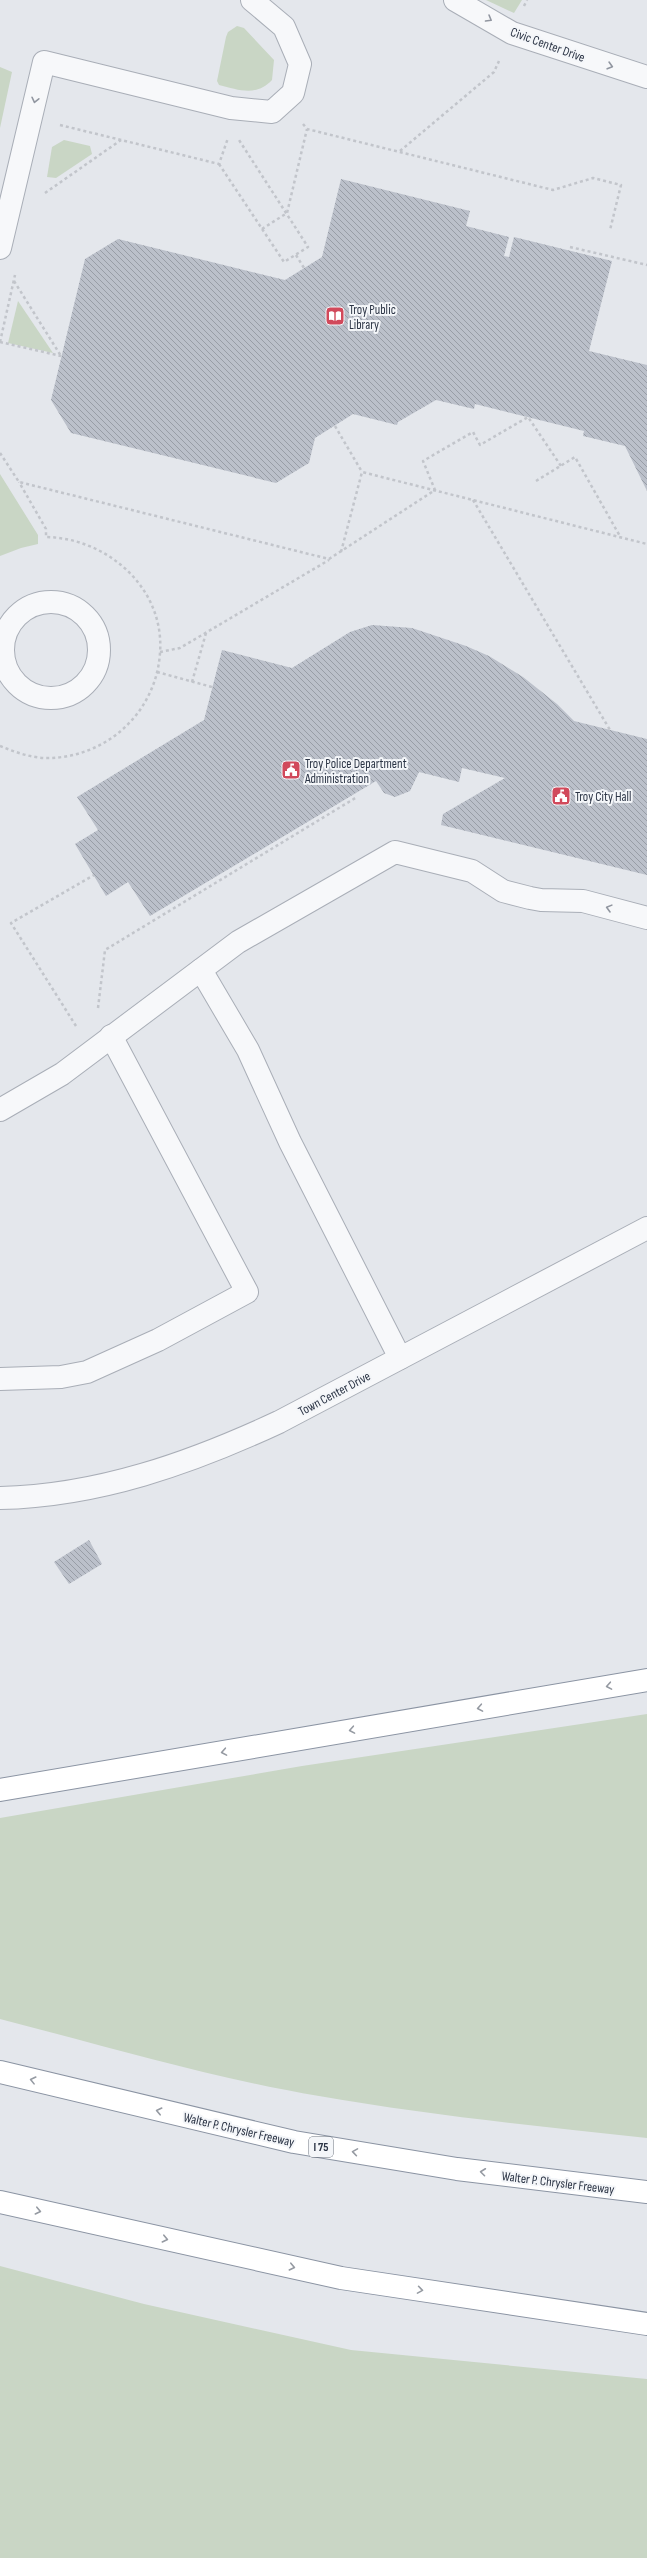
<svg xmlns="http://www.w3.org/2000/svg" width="647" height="2558" viewBox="0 0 647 2558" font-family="'Sofia Sans Condensed',sans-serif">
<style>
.green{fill:#c9d6c5}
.building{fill:url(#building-back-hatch)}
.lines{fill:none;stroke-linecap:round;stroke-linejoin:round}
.minor-casing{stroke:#a9aeb7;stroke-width:24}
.highway-casing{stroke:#8b94a3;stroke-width:24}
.path{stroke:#c2c5cb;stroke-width:2.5;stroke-dasharray:3 3;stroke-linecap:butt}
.minor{stroke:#f7f8fa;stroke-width:22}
.highway{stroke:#fff;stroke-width:22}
.oneway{stroke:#9196a0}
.oneway2{stroke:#959aa2}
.labels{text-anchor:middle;stroke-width:4;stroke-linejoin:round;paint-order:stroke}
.shield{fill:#f4f6f9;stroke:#676e7b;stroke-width:1}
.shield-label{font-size:12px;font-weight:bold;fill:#2b3445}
.street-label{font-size:13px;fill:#2b3445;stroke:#f4f6f9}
.poi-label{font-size:13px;fill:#2b3445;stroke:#f4f6f9;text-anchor:start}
</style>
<defs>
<pattern id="building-back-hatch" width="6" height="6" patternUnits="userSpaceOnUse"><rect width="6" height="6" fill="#bbc0ca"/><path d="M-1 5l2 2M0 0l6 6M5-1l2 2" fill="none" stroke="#989da6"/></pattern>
</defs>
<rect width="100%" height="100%" fill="#e4e7ec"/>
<g class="green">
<polygon points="486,0 522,0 514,13"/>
<path d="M237,26L244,28L274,60L272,80C256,97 239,90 219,85L217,81L226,37L228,32Z"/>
<polygon points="0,67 12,72 0,128"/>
<polygon points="64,140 90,146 92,154 56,178 47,177 52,147"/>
<polygon points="18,301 53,353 8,343"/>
<polygon points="0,474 38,535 38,544 21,548 0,556"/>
<path d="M647,1714V2138C537,2126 427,2115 319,2096C212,2078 105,2046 0,2019V1818L302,1766Z"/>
<polygon points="0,2266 144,2304 351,2350 647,2379 647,2558 0,2558"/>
</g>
<g class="building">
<polygon points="341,179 470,211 466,226 509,237 504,256 509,257 514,237 612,261 589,351 647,365 647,491 625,446 583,436 584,431 475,404 474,409 436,400 398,422 397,425 353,414 315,438 309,463 276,483 71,433 51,400 85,259 118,239 285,280 322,257"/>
<polygon points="372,625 412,628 466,646 489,656 523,677 557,704 574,721 647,739 647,875 441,825 443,814 505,778 462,768 459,782 419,772 410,791 395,797 384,793 376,781 150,916 128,882 106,896 75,844 98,830 77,797 204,720 222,650 292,668 350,632"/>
<polygon points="89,1540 102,1564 69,1584 54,1562"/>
</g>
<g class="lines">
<defs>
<g id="minor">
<polyline points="455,0 512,33 647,77"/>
<polyline points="0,248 44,62 231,108 272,112 293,93 300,64 284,27 252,0"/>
<circle cx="51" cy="650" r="48"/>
<polyline points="201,970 248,1050 290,1142 400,1358"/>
<polyline points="0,1110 62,1074 238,942 395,852 472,871 503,891 530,898 541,900 583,901 647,918"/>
<polyline points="0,1379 61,1377 87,1372 158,1340 247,1292 111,1036"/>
<path d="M0,1498C98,1496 191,1463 279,1422L647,1228"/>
</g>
<g id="highway">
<polyline points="0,1790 647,1680"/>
<polyline points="0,2072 294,2142 457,2169 647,2192"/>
<polyline points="0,2202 341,2278 647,2324"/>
</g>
</defs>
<use href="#minor" class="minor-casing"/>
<use href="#highway" class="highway-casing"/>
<g class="path">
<polyline points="524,6 527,0"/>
<polyline points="303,124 307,129 553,190 593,178 621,185 610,230"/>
<polyline points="60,125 219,164 228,138"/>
<polyline points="400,151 494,72 499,61"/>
<polyline points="219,164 284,262 308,247 239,140"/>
<polyline points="45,193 121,140"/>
<polyline points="262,229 287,213 307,129"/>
<polyline points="570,247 647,265"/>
<polyline points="296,255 304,268"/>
<polyline points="14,281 61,356"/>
<polyline points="0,342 15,275"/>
<polyline points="0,342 61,356"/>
<polyline points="335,426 362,472"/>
<polyline points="0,453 19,482 329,559 435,490 423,461 473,432 480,445 528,417 561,466"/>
<polyline points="536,481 575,457 621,538"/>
<polyline points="473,500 610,730"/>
<polyline points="341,552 362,472 647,544"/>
<polyline points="160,652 180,648 329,560"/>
<polyline points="157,672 212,687"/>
<polyline points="192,682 206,633"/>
<path d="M0,746C15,752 31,758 47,758C106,758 156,713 160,653C165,588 107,538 46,537V529L19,482"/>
<polyline points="98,1008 105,950 357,797"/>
<polyline points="76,1026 11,923 94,875"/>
</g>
<use href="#minor" class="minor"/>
<use href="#highway" class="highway"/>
</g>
<defs><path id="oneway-chevron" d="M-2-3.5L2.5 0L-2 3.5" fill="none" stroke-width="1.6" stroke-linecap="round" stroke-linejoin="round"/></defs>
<g class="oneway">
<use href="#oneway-chevron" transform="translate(489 19) rotate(30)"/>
<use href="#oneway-chevron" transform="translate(610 66) rotate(16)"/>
<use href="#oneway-chevron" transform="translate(35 100) rotate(103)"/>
<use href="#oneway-chevron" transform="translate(609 908) rotate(-165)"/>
</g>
<g class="oneway2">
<use href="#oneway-chevron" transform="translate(609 1686) rotate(170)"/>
<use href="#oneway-chevron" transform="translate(480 1708) rotate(170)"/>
<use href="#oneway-chevron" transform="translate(352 1730) rotate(170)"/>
<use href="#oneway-chevron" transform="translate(224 1752) rotate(170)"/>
<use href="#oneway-chevron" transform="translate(33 2080) rotate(-166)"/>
<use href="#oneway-chevron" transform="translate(159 2111) rotate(-167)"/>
<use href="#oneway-chevron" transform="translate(355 2152) rotate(-171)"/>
<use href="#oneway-chevron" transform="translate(483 2172) rotate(-173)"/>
<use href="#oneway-chevron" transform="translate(38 2211) rotate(13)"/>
<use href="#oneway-chevron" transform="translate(165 2239) rotate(13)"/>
<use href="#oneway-chevron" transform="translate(292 2267) rotate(13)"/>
<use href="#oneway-chevron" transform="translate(420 2290) rotate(9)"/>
</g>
<defs>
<symbol id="library-square" viewBox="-11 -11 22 22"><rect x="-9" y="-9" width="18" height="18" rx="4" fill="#d1495b" stroke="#f4f6f9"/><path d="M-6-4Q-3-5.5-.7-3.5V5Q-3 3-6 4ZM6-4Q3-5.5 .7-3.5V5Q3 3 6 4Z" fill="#fff"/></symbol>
<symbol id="civic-square" viewBox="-11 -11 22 22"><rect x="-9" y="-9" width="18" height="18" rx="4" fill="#d1495b" stroke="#f4f6f9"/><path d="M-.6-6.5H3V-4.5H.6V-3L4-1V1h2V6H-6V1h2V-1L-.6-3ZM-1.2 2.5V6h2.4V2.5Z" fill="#fff"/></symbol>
</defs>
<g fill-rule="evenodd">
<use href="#library-square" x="324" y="305" width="22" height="22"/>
<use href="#civic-square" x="280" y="759" width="22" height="22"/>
<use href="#civic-square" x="550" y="785" width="22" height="22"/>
</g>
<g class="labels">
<rect class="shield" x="309" y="2137" width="24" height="20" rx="3"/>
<g class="shield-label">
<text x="321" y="2151">I 75</text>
</g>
<g class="street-label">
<text transform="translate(548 44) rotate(20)" y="5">Civic Center Drive</text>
<text transform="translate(334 1393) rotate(-28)" y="5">Town Center Drive</text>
<text transform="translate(239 2129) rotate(13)" y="5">Walter P. Chrysler Freeway</text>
<text transform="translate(558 2182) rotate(7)" y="5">Walter P. Chrysler Freeway</text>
</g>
<g class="poi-label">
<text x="349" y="314">Troy Public<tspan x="349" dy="15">Library</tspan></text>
<text x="305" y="768">Troy Police Department<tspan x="305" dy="15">Administration</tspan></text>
<text x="575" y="801">Troy City Hall</text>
</g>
</g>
</svg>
